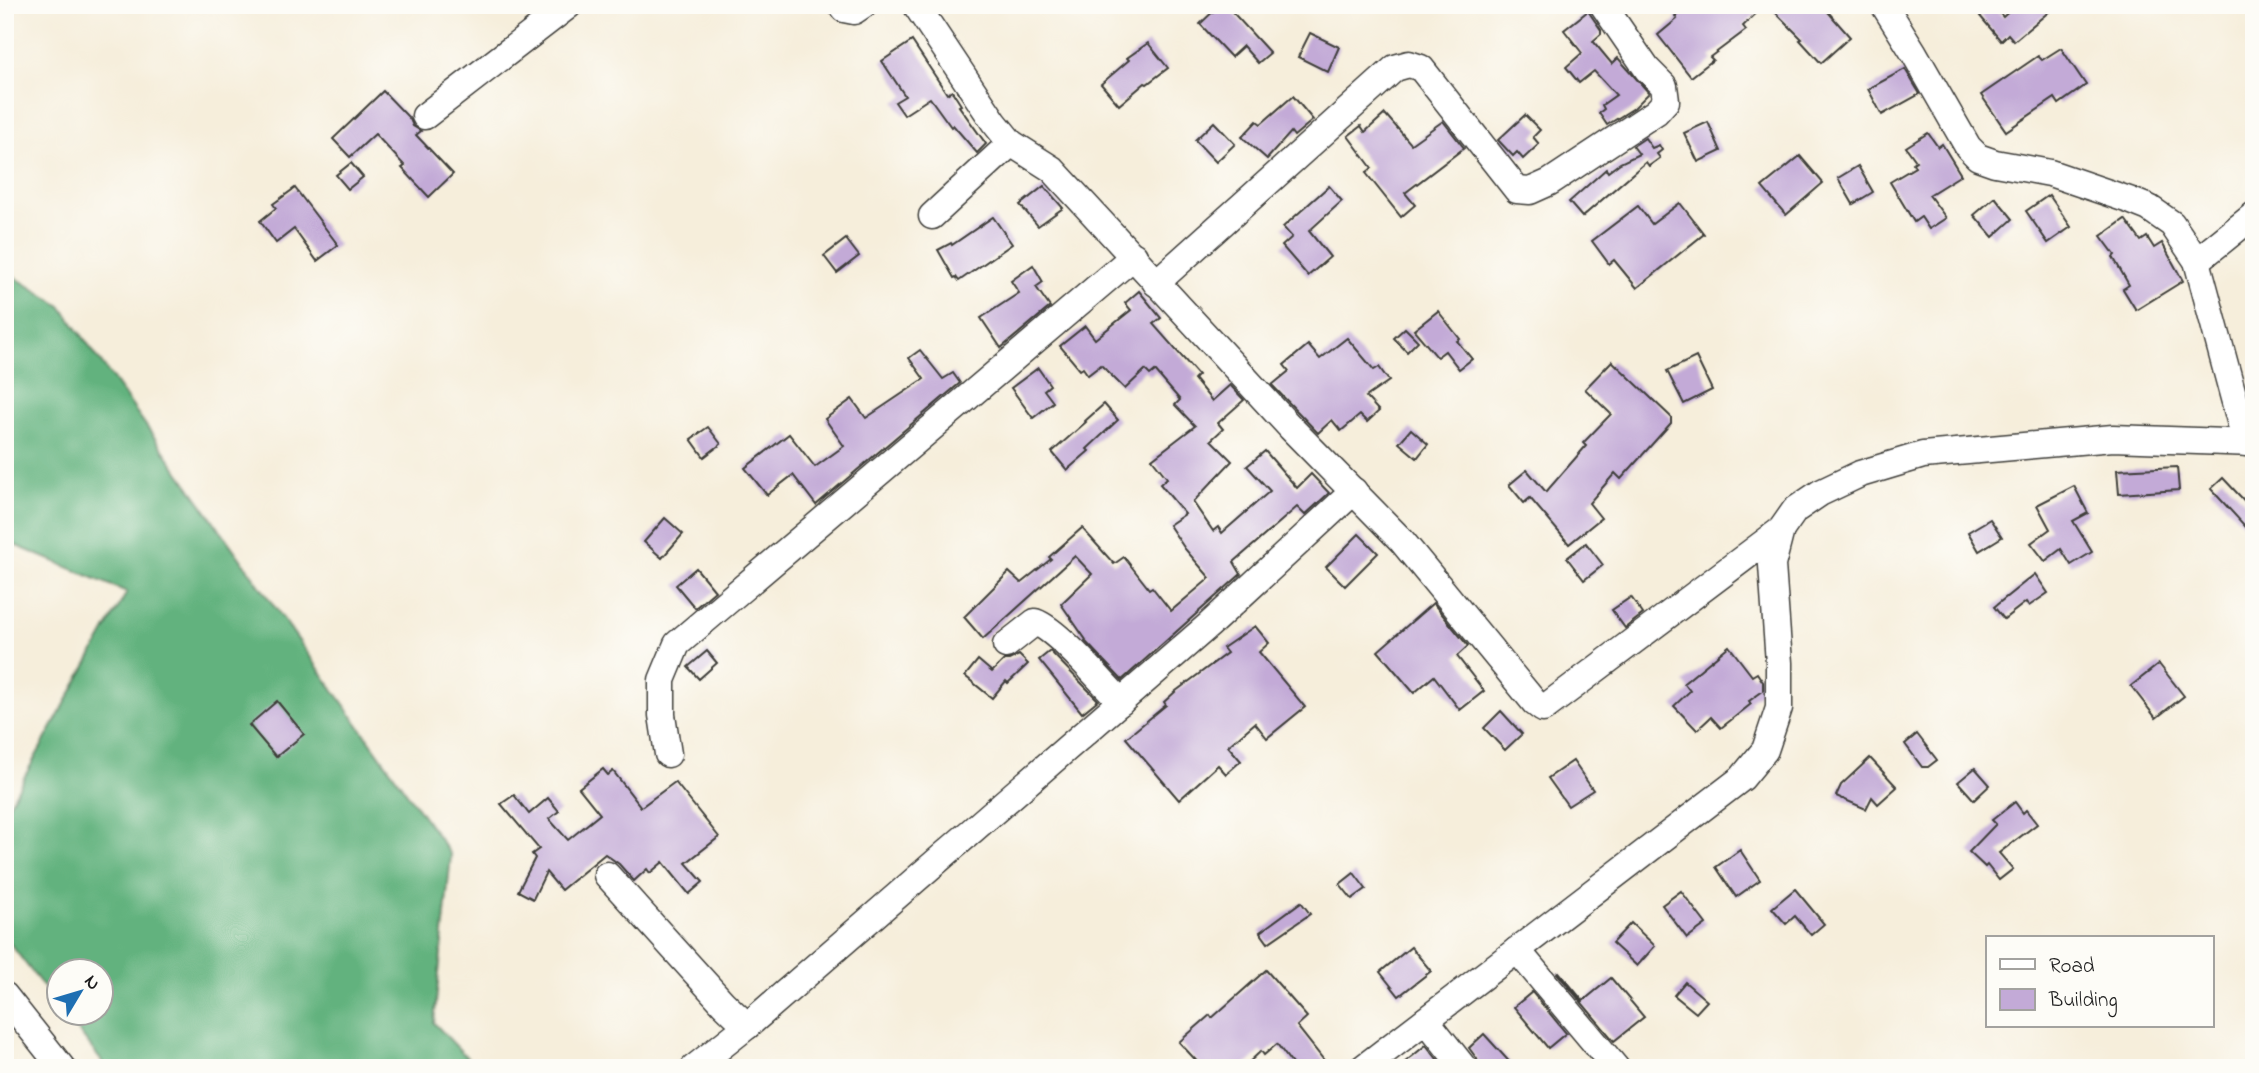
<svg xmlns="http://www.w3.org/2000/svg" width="2259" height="1073" viewBox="0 0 2259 1073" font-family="'Indie Flower',sans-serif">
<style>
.forest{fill:#62b27e;stroke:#3f674d;stroke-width:2}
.building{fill:#c3aad7}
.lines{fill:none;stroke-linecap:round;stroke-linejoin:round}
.minor-casing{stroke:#3d3c39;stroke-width:29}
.minor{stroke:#fff;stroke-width:26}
</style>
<rect width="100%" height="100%" fill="#fdfcf7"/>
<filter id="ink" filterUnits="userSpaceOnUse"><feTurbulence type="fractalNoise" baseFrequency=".0143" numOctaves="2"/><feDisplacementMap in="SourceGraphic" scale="14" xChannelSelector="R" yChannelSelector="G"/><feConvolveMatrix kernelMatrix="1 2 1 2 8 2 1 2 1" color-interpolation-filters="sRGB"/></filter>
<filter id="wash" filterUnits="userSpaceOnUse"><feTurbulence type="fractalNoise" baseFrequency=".00686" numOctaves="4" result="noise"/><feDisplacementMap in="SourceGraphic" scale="28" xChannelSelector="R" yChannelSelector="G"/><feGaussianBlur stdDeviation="1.57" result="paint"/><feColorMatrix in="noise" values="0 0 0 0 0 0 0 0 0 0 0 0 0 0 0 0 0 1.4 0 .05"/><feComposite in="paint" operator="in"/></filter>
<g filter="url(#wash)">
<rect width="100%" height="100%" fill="#f6eedb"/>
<polygon class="forest" points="5,271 61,306 451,855 434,1023 477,1068 107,1068 65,1014 102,1014 102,972 60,972 59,1007 5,937 5,812 127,592 5,541"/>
<g id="blocks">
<g class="building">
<polygon points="1220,5 1226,5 1270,53 1258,63 1243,46 1231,57 1200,24"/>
<polygon points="1689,5 1765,5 1743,26 1746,30 1710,57 1713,60 1691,77 1658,35 1677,19 1675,16"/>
<polygon points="1768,5 1822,5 1850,37 1821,63 1800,40 1802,39"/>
<polygon points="1993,5 2003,17 2016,5 2057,5 2014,41 2008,34 2001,41 1980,16"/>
<polygon points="1588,11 1601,30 1601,34 1593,41 1612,64 1618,58 1649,93 1634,108 1607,125 1599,113 1604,109 1602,105 1616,95 1594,71 1579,83 1566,67 1582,53 1564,30"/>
<polygon points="1310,33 1339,47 1328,72 1298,57"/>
<polygon points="912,41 947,94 952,91 961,105 959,106 986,144 977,153 953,125 951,127 930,98 904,115 895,102 905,96 882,61"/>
<polygon points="1148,43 1168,68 1147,84 1145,83 1119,105 1101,84 1129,60 1127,58"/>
<polygon points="2061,48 2086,85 2059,104 2055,98 2006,131 1981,95 2038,56 2042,60"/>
<polygon points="1905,69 1920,94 1882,115 1868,89"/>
<polygon points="383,91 410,119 413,126 421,131 416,135 453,174 429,197 402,168 405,166 375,134 350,157 333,139"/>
<polygon points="1293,96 1313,120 1294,136 1291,132 1267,159 1242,137 1257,121 1261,124"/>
<polygon points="1385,114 1411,144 1443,121 1464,148 1405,193 1415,205 1401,217 1366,173 1372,168 1348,136 1361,126 1365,132"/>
<polygon points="1525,115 1540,130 1533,137 1539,144 1523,159 1517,152 1513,156 1498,140"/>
<polygon points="1214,122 1235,144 1216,162 1195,140"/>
<polygon points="1708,122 1721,151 1698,162 1684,133"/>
<polygon points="1928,133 1938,147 1942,144 1961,175 1929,195 1946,218 1929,229 1921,217 1914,222 1890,182 1915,167 1913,163 1916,161 1906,147"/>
<polygon points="1645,138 1652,148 1659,145 1662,150 1657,154 1660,158 1649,166 1646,162 1582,217 1569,202 1606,169 1608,172 1620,163 1639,154 1633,146"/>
<polygon points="1800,156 1823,183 1786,215 1762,187"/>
<polygon points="351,163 363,177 348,189 336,175"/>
<polygon points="1858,166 1873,192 1853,204 1838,178"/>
<polygon points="1044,186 1063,208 1038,226 1020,205"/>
<polygon points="1329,186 1342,201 1309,231 1330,257 1308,276 1282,246 1292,237 1283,227"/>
<polygon points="295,188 338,245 317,261 294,229 276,243 260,221 276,208 273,204"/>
<polygon points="2049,195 2071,227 2048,243 2026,211"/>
<polygon points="1995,197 2013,219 1993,237 1974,215"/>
<polygon points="1680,203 1704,234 1637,288 1614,260 1609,264 1592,241 1638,206 1652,224"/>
<polygon points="993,217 1012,244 959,281 956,277 954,278 938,250 951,243 952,245"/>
<polygon points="2125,219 2141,241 2147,237 2154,248 2162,243 2183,281 2136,310 2123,289 2129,285 2113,257 2115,255 2101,236"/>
<polygon points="846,239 859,256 837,273 824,256"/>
<polygon points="1033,265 1043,282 1036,287 1050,307 1001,348 981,318 1019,293 1011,281"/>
<polygon points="1139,291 1161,318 1153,324 1198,375 1194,379 1212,401 1230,385 1244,400 1218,423 1223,429 1211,440 1232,461 1193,502 1213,531 1218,527 1222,533 1270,491 1247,466 1265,451 1297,488 1311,474 1329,493 1305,515 1297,507 1234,562 1241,574 1122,680 1085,641 1086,640 1061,604 1092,574 1075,556 983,639 964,617 1009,572 1021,583 1051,559 1049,557 1082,528 1114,564 1124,557 1149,589 1152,587 1171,611 1210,578 1185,549 1169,525 1185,514 1160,484 1167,478 1152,459 1195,426 1175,405 1180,400 1155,371 1150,375 1145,370 1125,389 1101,365 1088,375 1083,368 1080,370 1060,346 1085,326 1095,339 1131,310 1125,303"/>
<polygon points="1438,311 1460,339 1457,341 1472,359 1459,369 1445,351 1437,357 1414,330"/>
<polygon points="1405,328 1418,341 1407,352 1394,338"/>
<polygon points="1347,338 1374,370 1379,367 1389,381 1366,397 1379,411 1367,422 1360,415 1341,431 1332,420 1318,433 1272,385 1289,371 1284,365 1308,345 1320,359"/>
<polygon points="920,350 943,379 953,373 960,383 816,505 793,475 767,495 745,468 789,434 815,467 844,446 825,419 852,399 866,418 924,379 909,358"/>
<polygon points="1696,357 1712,390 1684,404 1667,371"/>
<polygon points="1612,361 1671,417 1671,423 1621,479 1615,473 1589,503 1601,518 1569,544 1530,498 1524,503 1509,485 1527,470 1546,492 1586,446 1583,443 1611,414 1585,389"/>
<polygon points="1038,368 1050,385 1044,390 1053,402 1033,418 1011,388"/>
<polygon points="1104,404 1118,420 1087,449 1089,451 1067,470 1052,452 1086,422 1085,421"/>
<polygon points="708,427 721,444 704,457 691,439"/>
<polygon points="1411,429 1428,444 1417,458 1399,443"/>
<polygon points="2177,467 2179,490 2119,494 2117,470"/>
<polygon points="2223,478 2254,511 2254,536 2211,489"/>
<polygon points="2074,486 2088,513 2073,521 2092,552 2071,565 2061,549 2045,561 2031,543 2050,529 2037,505"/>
<polygon points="665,518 683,534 662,558 644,542"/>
<polygon points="1990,519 2002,537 1979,551 1968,532"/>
<polygon points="1359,534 1378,553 1345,586 1326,567"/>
<polygon points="1586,543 1603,565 1584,580 1567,558"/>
<polygon points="696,568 715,591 695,608 676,585"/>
<polygon points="2035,574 2048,593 2029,606 2026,602 2004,619 1994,607"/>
<polygon points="1631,597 1643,614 1625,628 1612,610"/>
<polygon points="1433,603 1468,646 1457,656 1484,691 1460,710 1434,676 1414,693 1378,651"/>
<polygon points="1255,626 1269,643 1259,652 1305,707 1267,738 1255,723 1228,746 1241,761 1226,774 1218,765 1179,800 1126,738 1166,705 1164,702 1176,691 1227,653 1223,648"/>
<polygon points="1729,646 1752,676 1757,673 1763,682 1763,691 1749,701 1751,704 1721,728 1711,717 1697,730 1674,706 1690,691 1684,683"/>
<polygon points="707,651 717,663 699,679 688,667"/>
<polygon points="1050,651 1098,700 1082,713 1039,660"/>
<polygon points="1019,655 1028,664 1008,683 1006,681 992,698 965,676 978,660 992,672 1004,660 1009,660"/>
<polygon points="2159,664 2184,696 2156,718 2131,686"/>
<polygon points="277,701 304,734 276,757 249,725"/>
<polygon points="1501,711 1522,734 1505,750 1484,728"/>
<polygon points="1917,734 1937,760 1928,767 1922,767 1905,744"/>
<polygon points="1870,758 1897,787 1878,804 1872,797 1866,809 1836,796 1841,785"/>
<polygon points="1573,761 1593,790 1568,806 1548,778"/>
<polygon points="1975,768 1990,785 1974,800 1958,782"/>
<polygon points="603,769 608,775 613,771 641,807 675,782 719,837 686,863 703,882 689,894 663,862 650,873 647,869 634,881 619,864 605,854 561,890 546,872 533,899 518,891 535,858 532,854 539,849 501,804 514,795 529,814 548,798 559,811 549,819 568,840 600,814 579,788"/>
<polygon points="2015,802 2023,813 2026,810 2037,824 1999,853 2013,869 1999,880 1987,865 1985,867 1969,852 1996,824 1992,820"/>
<polygon points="1740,850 1760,880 1736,897 1716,867"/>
<polygon points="1354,873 1366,889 1352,899 1340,884"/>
<polygon points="1795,889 1824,924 1811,935 1795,916 1786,924 1772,908"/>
<polygon points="1681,891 1706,924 1687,938 1662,905"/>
<polygon points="1301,902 1310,914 1268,943 1260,932"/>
<polygon points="1631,923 1655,946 1637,966 1612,943"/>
<polygon points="1411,947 1431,971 1399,996 1380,972"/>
<polygon points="1266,970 1307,1017 1297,1026 1330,1068 1295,1068 1277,1044 1264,1055 1261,1051 1243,1068 1203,1068 1179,1042 1210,1015 1212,1018"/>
<polygon points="1559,972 1583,1001 1611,978 1644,1017 1614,1041 1557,973"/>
<polygon points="1685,982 1707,1001 1696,1013 1674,995"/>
<polygon points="1532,992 1566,1033 1548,1048 1514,1007"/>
<polygon points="1484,1034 1515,1068 1479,1068 1477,1059 1469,1048"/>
<polygon points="1426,1045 1444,1068 1398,1068"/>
</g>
</g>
</g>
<g filter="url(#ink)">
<use href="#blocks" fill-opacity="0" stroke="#3d3c39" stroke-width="2"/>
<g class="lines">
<defs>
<g id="minor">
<polyline points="841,5 844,9 854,11 863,5"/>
<polyline points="916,5 994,122 1011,143 1052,169 1291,428 1402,541 1535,703 1543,709 1781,530"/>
<polyline points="1884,5 1914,53 1968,147 1978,157 1995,163 2050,173 2129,200 2149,208 2172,224 2197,261 2246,443"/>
<polyline points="425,116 569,5"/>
<polyline points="932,216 1011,143"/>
<polyline points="2197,261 2254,215"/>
<polyline points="1156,283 1395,68 1409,64 1421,68 1517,190 1530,191 1550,182 1656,112 1666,101 1664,86 1647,69 1603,5"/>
<path d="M1006,645L1035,622C1058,630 1102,682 1121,702"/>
<polyline points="668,754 662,715 662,680 677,644 1134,256"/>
<polyline points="607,875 723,1003 747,1026 694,1068"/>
<polyline points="1517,950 1616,1068"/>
<polyline points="5,996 62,1068"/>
<polyline points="1426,1020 1464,1068"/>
<polyline points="747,1026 1209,625 1354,491"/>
<polyline points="1363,1068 1742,778 1765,750 1779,708 1779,663 1772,565 1781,530 1795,510 1820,493 1860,474 1923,455 2113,438 2254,443"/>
</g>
</defs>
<use href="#minor" class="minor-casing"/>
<use href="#minor" class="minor"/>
</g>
</g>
<rect width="2259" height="1073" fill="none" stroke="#fdfcf7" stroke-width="28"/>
<rect x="1986" y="936" width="228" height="91" fill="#fdfcf7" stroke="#a3a29f" stroke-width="2"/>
<rect x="2000" y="959" width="35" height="10" fill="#ffffff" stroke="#a3a29f" stroke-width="2"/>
<text x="2049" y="972" font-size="21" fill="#1c1c1c">Road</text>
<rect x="2000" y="989" width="35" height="21" fill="#c3aad7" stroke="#a3a29f" stroke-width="2"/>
<text x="2049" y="1006" font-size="21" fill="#1c1c1c">Building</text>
<g transform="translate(80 992) rotate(52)"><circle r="33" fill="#fdfcf7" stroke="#a3a29f" stroke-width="2"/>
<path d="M0-5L12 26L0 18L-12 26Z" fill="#1f6fb2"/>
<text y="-10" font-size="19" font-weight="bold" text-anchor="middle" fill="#1c1c1c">N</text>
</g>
</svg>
